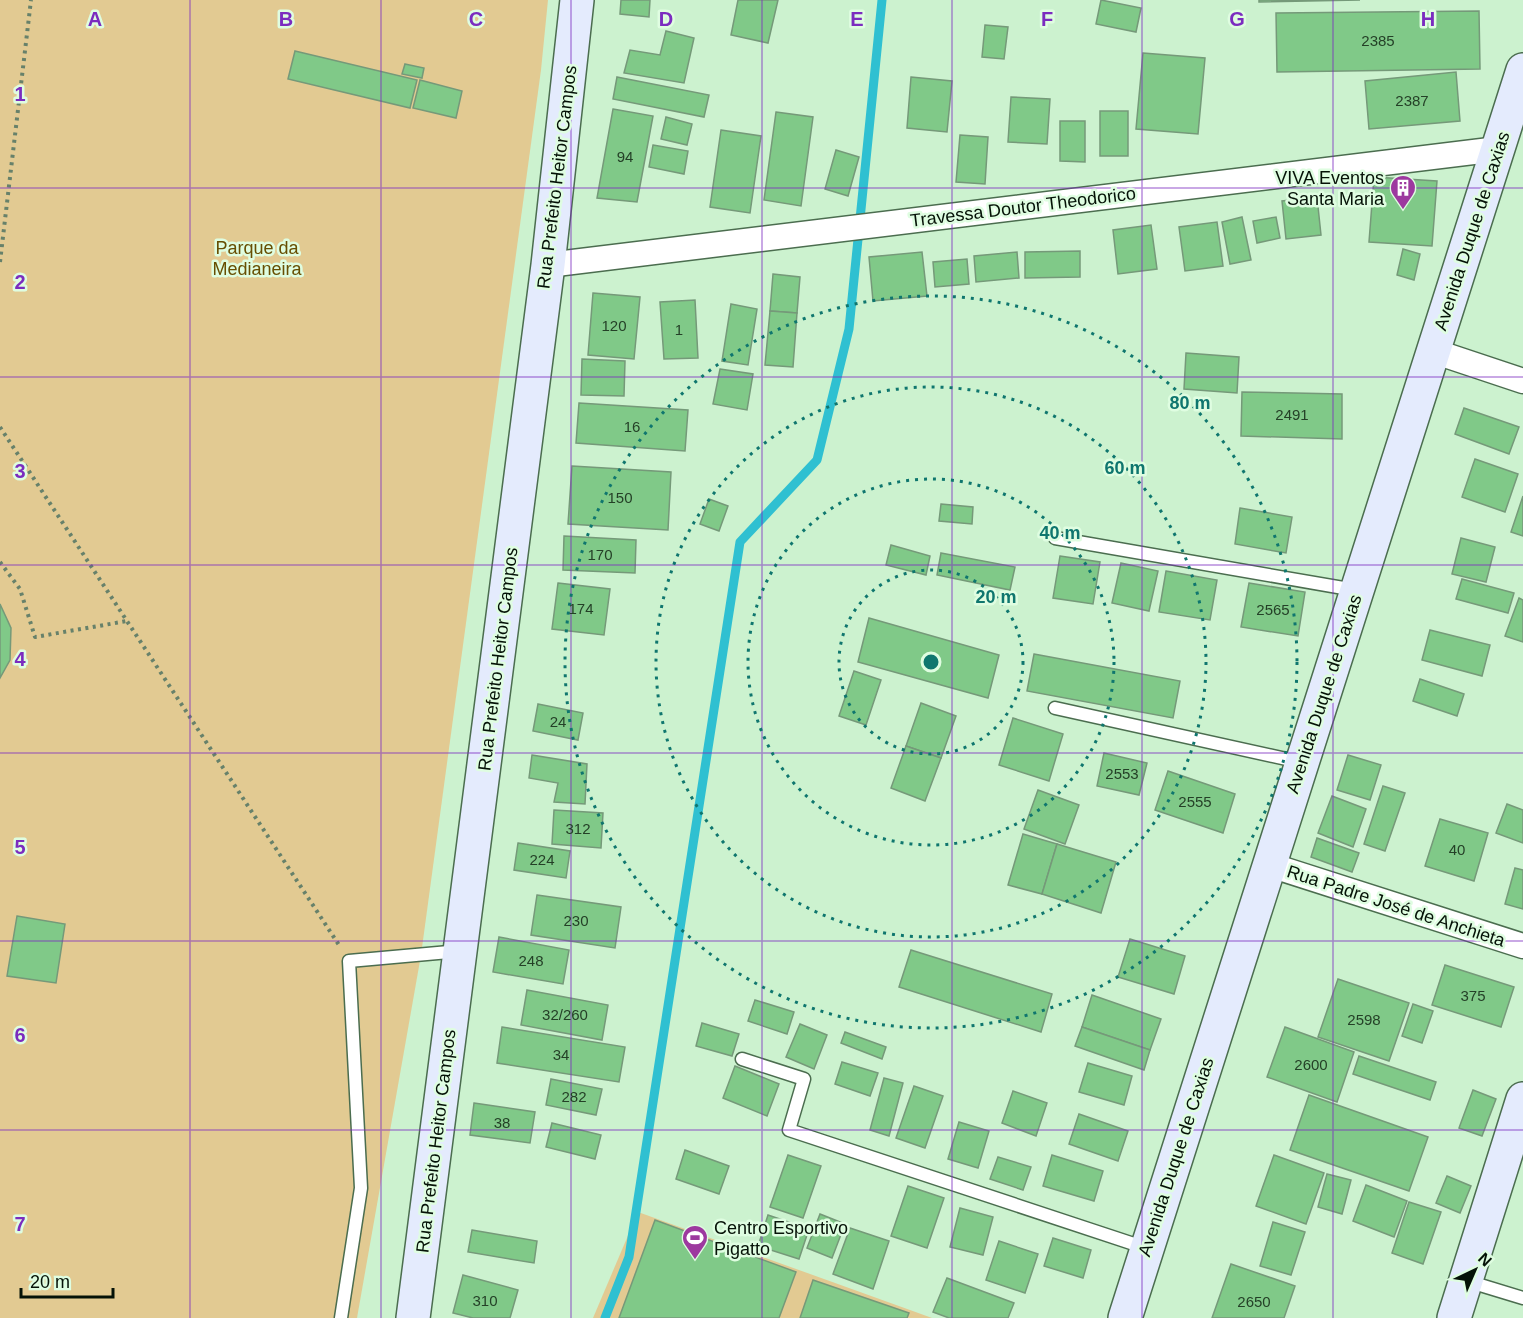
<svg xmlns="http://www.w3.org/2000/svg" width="1523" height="1318" viewBox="0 0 1523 1318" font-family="Arial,sans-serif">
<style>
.green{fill:#e2ca92}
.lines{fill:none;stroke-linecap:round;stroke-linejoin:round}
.stream{stroke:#2fc0d1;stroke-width:9}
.building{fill:#80c988;stroke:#759979;stroke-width:1.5}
.lane-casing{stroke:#4b6d4f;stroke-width:15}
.street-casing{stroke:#4b6d4f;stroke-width:27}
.secondary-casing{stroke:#4b6d4f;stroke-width:36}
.path{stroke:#67816a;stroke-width:4;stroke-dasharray:3 4.5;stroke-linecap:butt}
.lane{stroke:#fff;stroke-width:12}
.street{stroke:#fff;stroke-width:24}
.secondary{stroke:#e4ebfd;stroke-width:33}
.grid{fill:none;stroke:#7b2cbf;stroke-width:1.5;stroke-opacity:0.55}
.ring{fill:none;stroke:#0f766e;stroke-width:3;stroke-dasharray:3 6}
.labels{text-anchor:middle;stroke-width:5;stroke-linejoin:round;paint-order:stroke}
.number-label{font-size:15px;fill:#244027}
.street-label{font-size:18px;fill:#051207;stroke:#dffde1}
.poi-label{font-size:18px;fill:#051207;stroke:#dffde1;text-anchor:end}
.park-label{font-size:18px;fill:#674e02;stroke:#dffde1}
.grid-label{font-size:20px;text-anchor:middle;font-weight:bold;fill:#7b2cbf;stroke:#dffde1;stroke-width:5;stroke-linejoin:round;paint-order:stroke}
.centre{fill:#0f766e;stroke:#dffde1;stroke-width:3}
.ring-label{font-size:18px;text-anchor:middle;font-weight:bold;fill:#0f766e;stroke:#dffde1;stroke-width:5;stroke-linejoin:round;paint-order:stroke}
</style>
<rect width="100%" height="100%" fill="#ccf2cf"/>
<g class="green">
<polygon points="0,0 548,0 541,70 421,955 357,1318 0,1318"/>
<polygon points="638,1212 910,1310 932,1318 593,1318"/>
</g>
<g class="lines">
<polyline class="stream" points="605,1318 629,1257 740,542 817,460 849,329 882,0"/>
</g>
<g class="building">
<polygon points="621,0 650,0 649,17 620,14"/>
<polygon points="738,0 778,0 768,43 731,35"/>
<polygon points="1101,0 1141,8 1136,32 1096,24"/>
<polygon points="1259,0 1360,0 1259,2"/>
<polygon points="1479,11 1480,69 1277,72 1276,13"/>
<polygon points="985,25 1008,27 1004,59 982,57"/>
<polygon points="666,31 694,38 684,83 624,73 630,50 660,55"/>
<polygon points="295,51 417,80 410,108 288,79"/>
<polygon points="1143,53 1205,58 1198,134 1136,129"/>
<polygon points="405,64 424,68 422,78 402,74"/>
<polygon points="1456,72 1460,121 1369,129 1365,81"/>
<polygon points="617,77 709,95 704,117 613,99"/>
<polygon points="911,77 952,81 947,132 907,128"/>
<polygon points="420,80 462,91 456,118 413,108"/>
<polygon points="1011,97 1050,99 1047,144 1008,142"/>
<polygon points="613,109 653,116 637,202 597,198"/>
<rect x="1100" y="111" width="28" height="45"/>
<polygon points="776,112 813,117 801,206 764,200"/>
<polygon points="666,117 692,124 687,145 661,139"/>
<polygon points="1060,121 1085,121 1085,162 1060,161"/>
<polygon points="721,130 761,136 750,213 710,207"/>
<polygon points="960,135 988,137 985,184 956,182"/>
<polygon points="653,145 688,151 684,174 649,167"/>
<polygon points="836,150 859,157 848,196 825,189"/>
<polygon points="1374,177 1437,181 1432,246 1369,242"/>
<polygon points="1317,197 1321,235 1286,239 1282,201"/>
<polygon points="1242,217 1251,260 1230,264 1222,222"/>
<polygon points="1276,217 1280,238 1257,243 1253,221"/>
<polygon points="1217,222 1223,266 1185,271 1179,227"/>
<polygon points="1151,225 1157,269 1118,274 1113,230"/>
<polygon points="1403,249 1420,254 1414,280 1397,275"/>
<polygon points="1080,251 1080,277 1025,278 1025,252"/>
<polygon points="922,252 927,296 873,301 869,257"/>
<polygon points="1017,252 1019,278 976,282 974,256"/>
<polygon points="967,259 969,284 935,287 933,262"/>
<polygon points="773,274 800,277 797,313 770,311"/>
<polygon points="593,293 640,297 634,359 588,355"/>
<polygon points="695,300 698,358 664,359 660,302"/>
<polygon points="731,304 757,309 748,365 722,361"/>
<polygon points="770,311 797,313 793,367 765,365"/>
<polygon points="1186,353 1239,357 1237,393 1184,389"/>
<polygon points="582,359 625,361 624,396 581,395"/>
<polygon points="720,369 753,374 747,410 713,404"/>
<polygon points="1242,392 1342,394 1342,439 1241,436"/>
<polygon points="579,403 688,410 685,451 576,443"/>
<polygon points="1464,408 1519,427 1509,454 1455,434"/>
<polygon points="1475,459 1518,474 1505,512 1462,497"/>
<polygon points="572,466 671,472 668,530 568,524"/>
<polygon points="1523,496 1523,536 1511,532"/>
<polygon points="709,499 728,506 719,531 700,524"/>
<polygon points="941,504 973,507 972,524 939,521"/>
<polygon points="1240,508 1292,517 1286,553 1235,544"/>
<polygon points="564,536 636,540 635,573 563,570"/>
<polygon points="1461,538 1495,547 1486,582 1452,574"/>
<polygon points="891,545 930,556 926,575 886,565"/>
<polygon points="941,553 1015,567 1010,590 937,575"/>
<polygon points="1060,556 1100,562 1093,604 1053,598"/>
<polygon points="1121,563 1158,571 1149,611 1112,603"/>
<polygon points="1166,571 1217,580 1210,620 1159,612"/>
<polygon points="1462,579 1514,593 1508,613 1456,599"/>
<polygon points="558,583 610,589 604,635 552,629"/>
<polygon points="1249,583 1305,592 1298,636 1241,627"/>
<polygon points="1519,598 1523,600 1523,642 1505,636"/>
<polygon points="0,604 11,628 10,660 0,678"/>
<polygon points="869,618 999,655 988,698 858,662"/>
<polygon points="1430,630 1490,645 1482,676 1422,660"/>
<polygon points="1034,654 1180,681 1173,718 1027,691"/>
<polygon points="854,671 881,680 866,725 839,716"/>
<polygon points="1420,679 1464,694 1457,716 1413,701"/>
<polygon points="921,703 956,716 941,758 906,746"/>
<polygon points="538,704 583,713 578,740 533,731"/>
<polygon points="1013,718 1063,734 1049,781 999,765"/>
<polygon points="906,746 941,758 925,801 891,788"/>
<polygon points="1104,753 1147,763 1139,795 1097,786"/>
<polygon points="532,755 587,764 585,804 554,802 558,783 529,778"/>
<polygon points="1348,755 1381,765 1370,800 1337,790"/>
<polygon points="1168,771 1235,794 1223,833 1155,810"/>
<polygon points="1383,786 1405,793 1385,851 1364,844"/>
<polygon points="1038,790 1079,805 1065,844 1024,829"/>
<polygon points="1332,796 1366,809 1353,847 1318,833"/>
<polygon points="1507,804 1523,810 1523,843 1496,833"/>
<polygon points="554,810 603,813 601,848 552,844"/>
<polygon points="1440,819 1488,833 1474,881 1425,866"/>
<polygon points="1023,834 1057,844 1042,894 1008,885"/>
<polygon points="1317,838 1359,853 1352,872 1311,857"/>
<polygon points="518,843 570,851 566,878 514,870"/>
<polygon points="1057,844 1116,862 1101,913 1042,894"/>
<polygon points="1515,868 1523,870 1523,909 1505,904"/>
<polygon points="537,895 621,907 615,948 531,935"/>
<polygon points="17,916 65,924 56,983 7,976"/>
<polygon points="499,937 569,950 563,984 493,972"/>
<polygon points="1130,939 1185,956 1174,994 1118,977"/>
<polygon points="911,950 1052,994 1041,1032 899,987"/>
<polygon points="1445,965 1514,987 1501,1027 1432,1005"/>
<polygon points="1338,979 1409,1003 1389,1061 1318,1037"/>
<polygon points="527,990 608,1005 602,1040 521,1025"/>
<polygon points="1092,995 1161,1019 1150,1050 1082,1027"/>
<polygon points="755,1000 794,1012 787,1034 748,1021"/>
<polygon points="1413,1004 1433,1011 1422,1043 1402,1036"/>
<polygon points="702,1023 739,1034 732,1056 696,1046"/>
<polygon points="800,1024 827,1035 814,1069 786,1057"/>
<polygon points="502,1027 625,1047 619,1082 497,1063"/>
<polygon points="1082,1027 1150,1050 1144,1070 1075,1046"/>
<polygon points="1285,1027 1354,1052 1337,1102 1267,1077"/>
<polygon points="845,1032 886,1047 882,1059 841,1043"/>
<polygon points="1359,1056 1436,1082 1430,1100 1353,1074"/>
<polygon points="842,1062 878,1073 870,1096 835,1084"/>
<polygon points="1088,1063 1132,1076 1124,1105 1079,1092"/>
<polygon points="735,1066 779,1084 767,1116 723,1098"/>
<polygon points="884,1078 903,1083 889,1136 870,1130"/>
<polygon points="551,1079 602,1089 596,1115 546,1105"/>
<polygon points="914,1086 943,1096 925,1148 896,1138"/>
<polygon points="1473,1090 1496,1099 1482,1136 1459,1128"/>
<polygon points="1013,1091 1047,1103 1036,1136 1002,1123"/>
<polygon points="1309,1095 1428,1137 1409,1191 1290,1150"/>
<polygon points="474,1103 535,1112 530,1143 470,1135"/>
<polygon points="1079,1114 1128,1131 1118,1161 1069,1144"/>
<polygon points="959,1122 989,1131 978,1168 948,1159"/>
<polygon points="552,1123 601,1135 595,1159 546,1147"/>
<polygon points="685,1150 729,1166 719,1194 676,1179"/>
<polygon points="788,1155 821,1166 803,1218 770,1207"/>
<polygon points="1052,1155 1103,1171 1094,1201 1043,1186"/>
<polygon points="1274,1155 1324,1173 1306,1224 1256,1206"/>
<polygon points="998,1157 1031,1167 1023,1190 990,1179"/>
<polygon points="1327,1174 1351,1180 1342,1214 1318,1207"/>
<polygon points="1447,1176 1471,1186 1460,1213 1436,1203"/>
<polygon points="1366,1185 1407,1201 1394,1237 1353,1221"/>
<polygon points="908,1186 944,1198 927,1248 891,1236"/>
<polygon points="1409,1202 1441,1212 1423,1264 1392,1253"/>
<polygon points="960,1208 993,1217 983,1255 950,1247"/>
<polygon points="820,1214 845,1224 832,1258 807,1248"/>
<polygon points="768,1215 809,1229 799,1259 758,1246"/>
<polygon points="655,1220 796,1272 779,1318 619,1318"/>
<polygon points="1273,1222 1305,1232 1291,1275 1260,1266"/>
<polygon points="850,1228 889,1241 873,1289 833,1274"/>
<polygon points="472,1230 537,1241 534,1263 468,1252"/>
<polygon points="1053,1238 1091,1250 1083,1278 1044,1266"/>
<polygon points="999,1241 1038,1254 1025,1293 986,1280"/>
<polygon points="1231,1264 1295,1286 1284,1318 1212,1318"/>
<polygon points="463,1275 518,1290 510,1318 473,1318 453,1313"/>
<polygon points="947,1278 1014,1303 1008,1318 949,1318 933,1312"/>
<polygon points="813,1280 909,1313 907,1318 800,1318"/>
</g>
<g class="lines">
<defs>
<g id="lane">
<polyline points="1055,538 1355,590"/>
<polyline points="1055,708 1300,762"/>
<polyline points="742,1059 804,1079 789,1130 1146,1248"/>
<polyline points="1467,1281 1523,1298"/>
<polyline points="341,1318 361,1188 349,961 460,951"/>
</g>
<g id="street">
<polyline points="548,265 1498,149"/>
<polyline points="1433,351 1523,381"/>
<polyline points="1270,865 1523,946"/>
</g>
<g id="secondary">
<polyline points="413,1318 548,265 577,0"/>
<polyline points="1125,1318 1523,70"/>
<polyline points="1454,1318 1523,1099"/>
</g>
</defs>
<use href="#lane" class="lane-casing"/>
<use href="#street" class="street-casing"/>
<use href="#secondary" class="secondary-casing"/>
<g class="path">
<polyline points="0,262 31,0"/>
<polyline points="0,427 339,945"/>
<polyline points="0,562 20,589 35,637 127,621"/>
</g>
<use href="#lane" class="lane"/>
<use href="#street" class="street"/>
<use href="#secondary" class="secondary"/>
</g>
<path class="grid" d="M190,0V1318M381,0V1318M571,0V1318M762,0V1318M952,0V1318M1142,0V1318M1333,0V1318M0,188H1523M0,377H1523M0,565H1523M0,753H1523M0,941H1523M0,1130H1523"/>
<g class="ring">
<circle cx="931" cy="662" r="92"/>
<circle cx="931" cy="662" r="183"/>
<circle cx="931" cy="662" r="275"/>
<circle cx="931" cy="662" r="366"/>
</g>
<defs>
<symbol id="building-pin" viewBox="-11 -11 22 30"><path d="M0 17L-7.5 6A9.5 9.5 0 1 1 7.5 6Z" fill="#9d399f" stroke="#dffde1"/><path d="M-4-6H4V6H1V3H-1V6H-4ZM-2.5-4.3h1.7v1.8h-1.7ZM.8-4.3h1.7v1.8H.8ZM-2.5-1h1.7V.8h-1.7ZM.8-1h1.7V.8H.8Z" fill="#fff"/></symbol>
<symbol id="stadium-pin" viewBox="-11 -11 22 30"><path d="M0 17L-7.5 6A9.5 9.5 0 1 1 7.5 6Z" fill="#9d399f" stroke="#dffde1"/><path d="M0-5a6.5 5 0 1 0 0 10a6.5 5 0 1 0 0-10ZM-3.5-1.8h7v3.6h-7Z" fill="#fff"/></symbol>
</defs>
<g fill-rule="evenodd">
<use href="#building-pin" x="1388" y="173" width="30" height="40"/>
<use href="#stadium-pin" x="680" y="1223" width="30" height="40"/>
</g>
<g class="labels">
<g class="number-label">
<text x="1378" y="46">2385</text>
<text x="1412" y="106">2387</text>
<text x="625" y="162">94</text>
<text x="614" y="331">120</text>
<text x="679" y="335">1</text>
<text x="1292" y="420">2491</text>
<text x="632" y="432">16</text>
<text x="620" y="503">150</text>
<text x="600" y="560">170</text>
<text x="581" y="614">174</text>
<text x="1273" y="615">2565</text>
<text x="558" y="727">24</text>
<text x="1122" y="779">2553</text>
<text x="1195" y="807">2555</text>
<text x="578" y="834">312</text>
<text x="1457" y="855">40</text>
<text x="542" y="865">224</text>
<text x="576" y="926">230</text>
<text x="531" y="966">248</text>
<text x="1473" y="1001">375</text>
<text x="565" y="1020">32/260</text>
<text x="1364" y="1025">2598</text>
<text x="561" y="1060">34</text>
<text x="1311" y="1070">2600</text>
<text x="574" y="1102">282</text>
<text x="502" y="1128">38</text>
<text x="485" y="1306">310</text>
<text x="1254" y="1307">2650</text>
</g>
<g class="street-label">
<text transform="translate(557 177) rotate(-83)" y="6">Rua Prefeito Heitor Campos</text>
<text transform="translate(1023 207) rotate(-7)" y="6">Travessa Doutor Theodorico</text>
<text transform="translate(1472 231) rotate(-72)" y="6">Avenida Duque de Caxias</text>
<text transform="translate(498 659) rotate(-83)" y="6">Rua Prefeito Heitor Campos</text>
<text transform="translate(1324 694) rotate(-72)" y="6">Avenida Duque de Caxias</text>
<text transform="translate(1396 906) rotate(18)" y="6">Rua Padre José de Anchieta</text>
<text transform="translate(436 1141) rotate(-83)" y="6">Rua Prefeito Heitor Campos</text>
<text transform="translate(1176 1157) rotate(-72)" y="6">Avenida Duque de Caxias</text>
</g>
<g class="poi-label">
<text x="1384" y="184">VIVA Eventos<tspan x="1384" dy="21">Santa Maria</tspan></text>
<text x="714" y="1234" text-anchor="start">Centro Esportivo<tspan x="714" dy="21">Pigatto</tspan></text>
</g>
<g class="park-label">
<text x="257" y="254">Parque da<tspan x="257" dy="21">Medianeira</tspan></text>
</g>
</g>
<g class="grid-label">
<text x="95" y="26">A</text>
<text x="286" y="26">B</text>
<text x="476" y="26">C</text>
<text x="666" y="26">D</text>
<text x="857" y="26">E</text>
<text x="1047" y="26">F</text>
<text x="1237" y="26">G</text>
<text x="1428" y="26">H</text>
<text x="20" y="101">1</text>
<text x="20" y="289">2</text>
<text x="20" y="478">3</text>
<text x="20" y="666">4</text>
<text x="20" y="854">5</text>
<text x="20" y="1042">6</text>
<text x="20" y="1231">7</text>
</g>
<circle cx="931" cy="662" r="9" class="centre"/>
<g class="ring-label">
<text x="1190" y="409">80 m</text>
<text x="1125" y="474">60 m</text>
<text x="1060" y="539">40 m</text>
<text x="996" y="603">20 m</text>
</g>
<g transform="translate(1475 1270) rotate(44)" stroke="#dffde1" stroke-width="4.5" paint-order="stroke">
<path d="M0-4.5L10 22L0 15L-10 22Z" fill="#051207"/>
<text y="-9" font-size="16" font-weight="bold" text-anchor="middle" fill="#051207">N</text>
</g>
<path d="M21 1288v9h92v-9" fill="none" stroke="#051207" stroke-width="3"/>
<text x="30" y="1288" font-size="18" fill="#051207" stroke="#dffde1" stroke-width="4.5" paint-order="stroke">20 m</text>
</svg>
